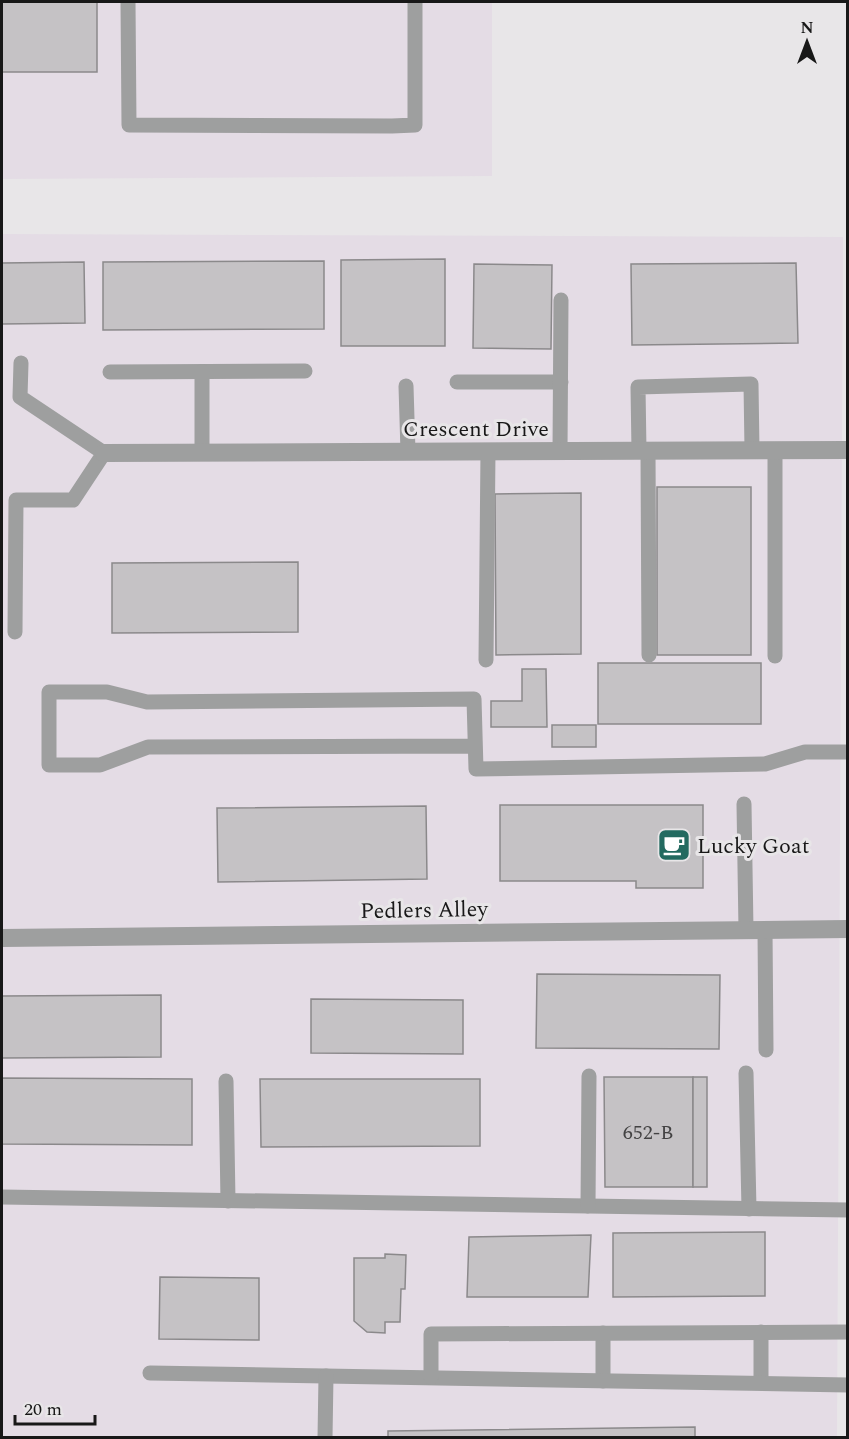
<svg xmlns="http://www.w3.org/2000/svg" width="849" height="1439" viewBox="0 0 849 1439" font-family="Spectral,serif">
<style>
.built{fill:#e4dce5}
.building{fill:#c5c2c5;stroke:#8b898b;stroke-width:1.5}
.lines{fill:none;stroke-linecap:round;stroke-linejoin:round}
.lane{stroke:#9e9f9f;stroke-width:15}
.street{stroke:#9e9f9f;stroke-width:18}
.labels{text-anchor:middle;stroke-width:6;stroke-linejoin:round;paint-order:stroke}
.number-label{font-size:20px;fill:#434243}
.street-label{font-size:22px;fill:#181818;stroke:#e8e6e8}
.poi-label{font-size:22px;fill:#181818;stroke:#e8e6e8;text-anchor:start}
</style>
<rect width="100%" height="100%" fill="#e8e6e8"/>
<g class="built">
<polygon points="2,2 492,2 492,176 2,179"/>
<polygon points="2,234 843,237 837,1437 2,1438"/>
</g>
<g class="building">
<rect x="2" y="2" width="95" height="70"/>
<polygon points="445,259 445,346 341,346 341,260"/>
<polygon points="324,261 324,329 103,330 103,262"/>
<polygon points="84,262 85,323 2,324 2,263"/>
<polygon points="796,263 798,343 632,345 631,264"/>
<polygon points="474,264 552,265 551,349 473,348"/>
<rect x="657" y="487" width="94" height="168"/>
<polygon points="581,493 581,654 496,655 495,494"/>
<polygon points="298,562 298,632 112,633 112,563"/>
<rect x="598" y="663" width="163" height="61"/>
<polygon points="522,669 546,669 547,727 491,727 491,701 522,701"/>
<rect x="552" y="725" width="44" height="22"/>
<polygon points="500,805 703,805 703,888 636,888 636,881 500,881"/>
<polygon points="426,806 427,879 218,882 217,808"/>
<polygon points="537,974 720,975 719,1049 536,1048"/>
<polygon points="161,995 161,1057 2,1058 2,996"/>
<polygon points="311,999 463,1000 463,1054 311,1053"/>
<polygon points="604,1077 693,1077 693,1187 605,1187"/>
<rect x="693" y="1077" width="14" height="110"/>
<polygon points="2,1078 192,1079 192,1145 2,1144"/>
<polygon points="260,1079 480,1079 480,1146 261,1147"/>
<polygon points="765,1232 765,1296 613,1297 613,1233"/>
<polygon points="591,1235 588,1297 467,1297 469,1237"/>
<polygon points="385,1254 406,1255 405,1289 401,1289 400,1322 385,1322 385,1333 367,1332 354,1321 354,1258 385,1258"/>
<polygon points="160,1277 259,1278 259,1340 159,1339"/>
<polygon points="695,1427 695,1438 388,1438 388,1431"/>
</g>
<g class="lines">
<g class="lane">
<polyline points="128,2 129,125 392,126 415,125 415,2"/>
<polyline points="110,372 305,371"/>
<polyline points="202,372 202,453"/>
<polyline points="457,382 561,382"/>
<polyline points="406,386 408,452"/>
<polyline points="775,450 775,656"/>
<polyline points="560,451 561,300"/>
<polyline points="639,451 638,387 751,384 752,450"/>
<polyline points="648,451 649,655"/>
<polyline points="15,632 16,500 73,500 104,453 20,397 21,363"/>
<polyline points="486,660 488,451"/>
<polyline points="475,746 148,747 100,765 49,765 49,692 107,692 147,702 474,699 476,769 765,764 805,752 848,752"/>
<polyline points="744,804 746,930"/>
<polyline points="765,930 766,1050"/>
<polyline points="746,1073 749,1209"/>
<polyline points="226,1081 228,1201"/>
<polyline points="2,1197 848,1210"/>
<polyline points="588,1206 589,1076"/>
<polyline points="761,1332 761,1383"/>
<polyline points="603,1333 603,1381"/>
<polyline points="150,1373 848,1385"/>
<polyline points="431,1377 431,1334 848,1332"/>
<polyline points="325,1438 326,1376"/>
</g>
<g class="street">
<polyline points="104,453 848,450"/>
<polyline points="2,938 848,929"/>
</g>
</g>
<defs>
<symbol id="cafe-square" viewBox="-11 -11 22 22"><rect x="-9" y="-9" width="18" height="18" rx="4" fill="#236a60" stroke="#e8e6e8"/><path d="M-5.5-4.5H6V0H3Q3 3.5 0 3.5H-2.5Q-5.5 3.5-5.5 0ZM3-3.2v2h1.7v-2ZM-6 4.5H4V6H-6Z" fill="#fff"/></symbol>
</defs>
<g fill-rule="evenodd">
<use href="#cafe-square" x="655" y="826" width="38" height="38"/>
</g>
<g class="labels">
<g class="number-label">
<text x="648" y="1139">652-B</text>
</g>
<g class="street-label">
<text x="476" y="436">Crescent Drive</text>
<text transform="translate(424 909) rotate(-1)" y="8">Pedlers Alley</text>
</g>
<g class="poi-label">
<text x="697" y="853">Lucky Goat</text>
</g>
</g>
<rect width="849" height="1439" fill="none" stroke="#181818" stroke-width="6"/>
<g transform="translate(807 42)" stroke="#e8e6e8" stroke-width="4.5" paint-order="stroke">
<path d="M0-4.5L10 22L0 15L-10 22Z" fill="#181818"/>
<text y="-9" font-size="16" font-weight="bold" text-anchor="middle" fill="#181818">N</text>
</g>
<path d="M15 1415v9h80v-9" fill="none" stroke="#181818" stroke-width="3"/>
<text x="24" y="1415" font-size="18" fill="#181818" stroke="#e8e6e8" stroke-width="4.5" paint-order="stroke">20 m</text>
</svg>
